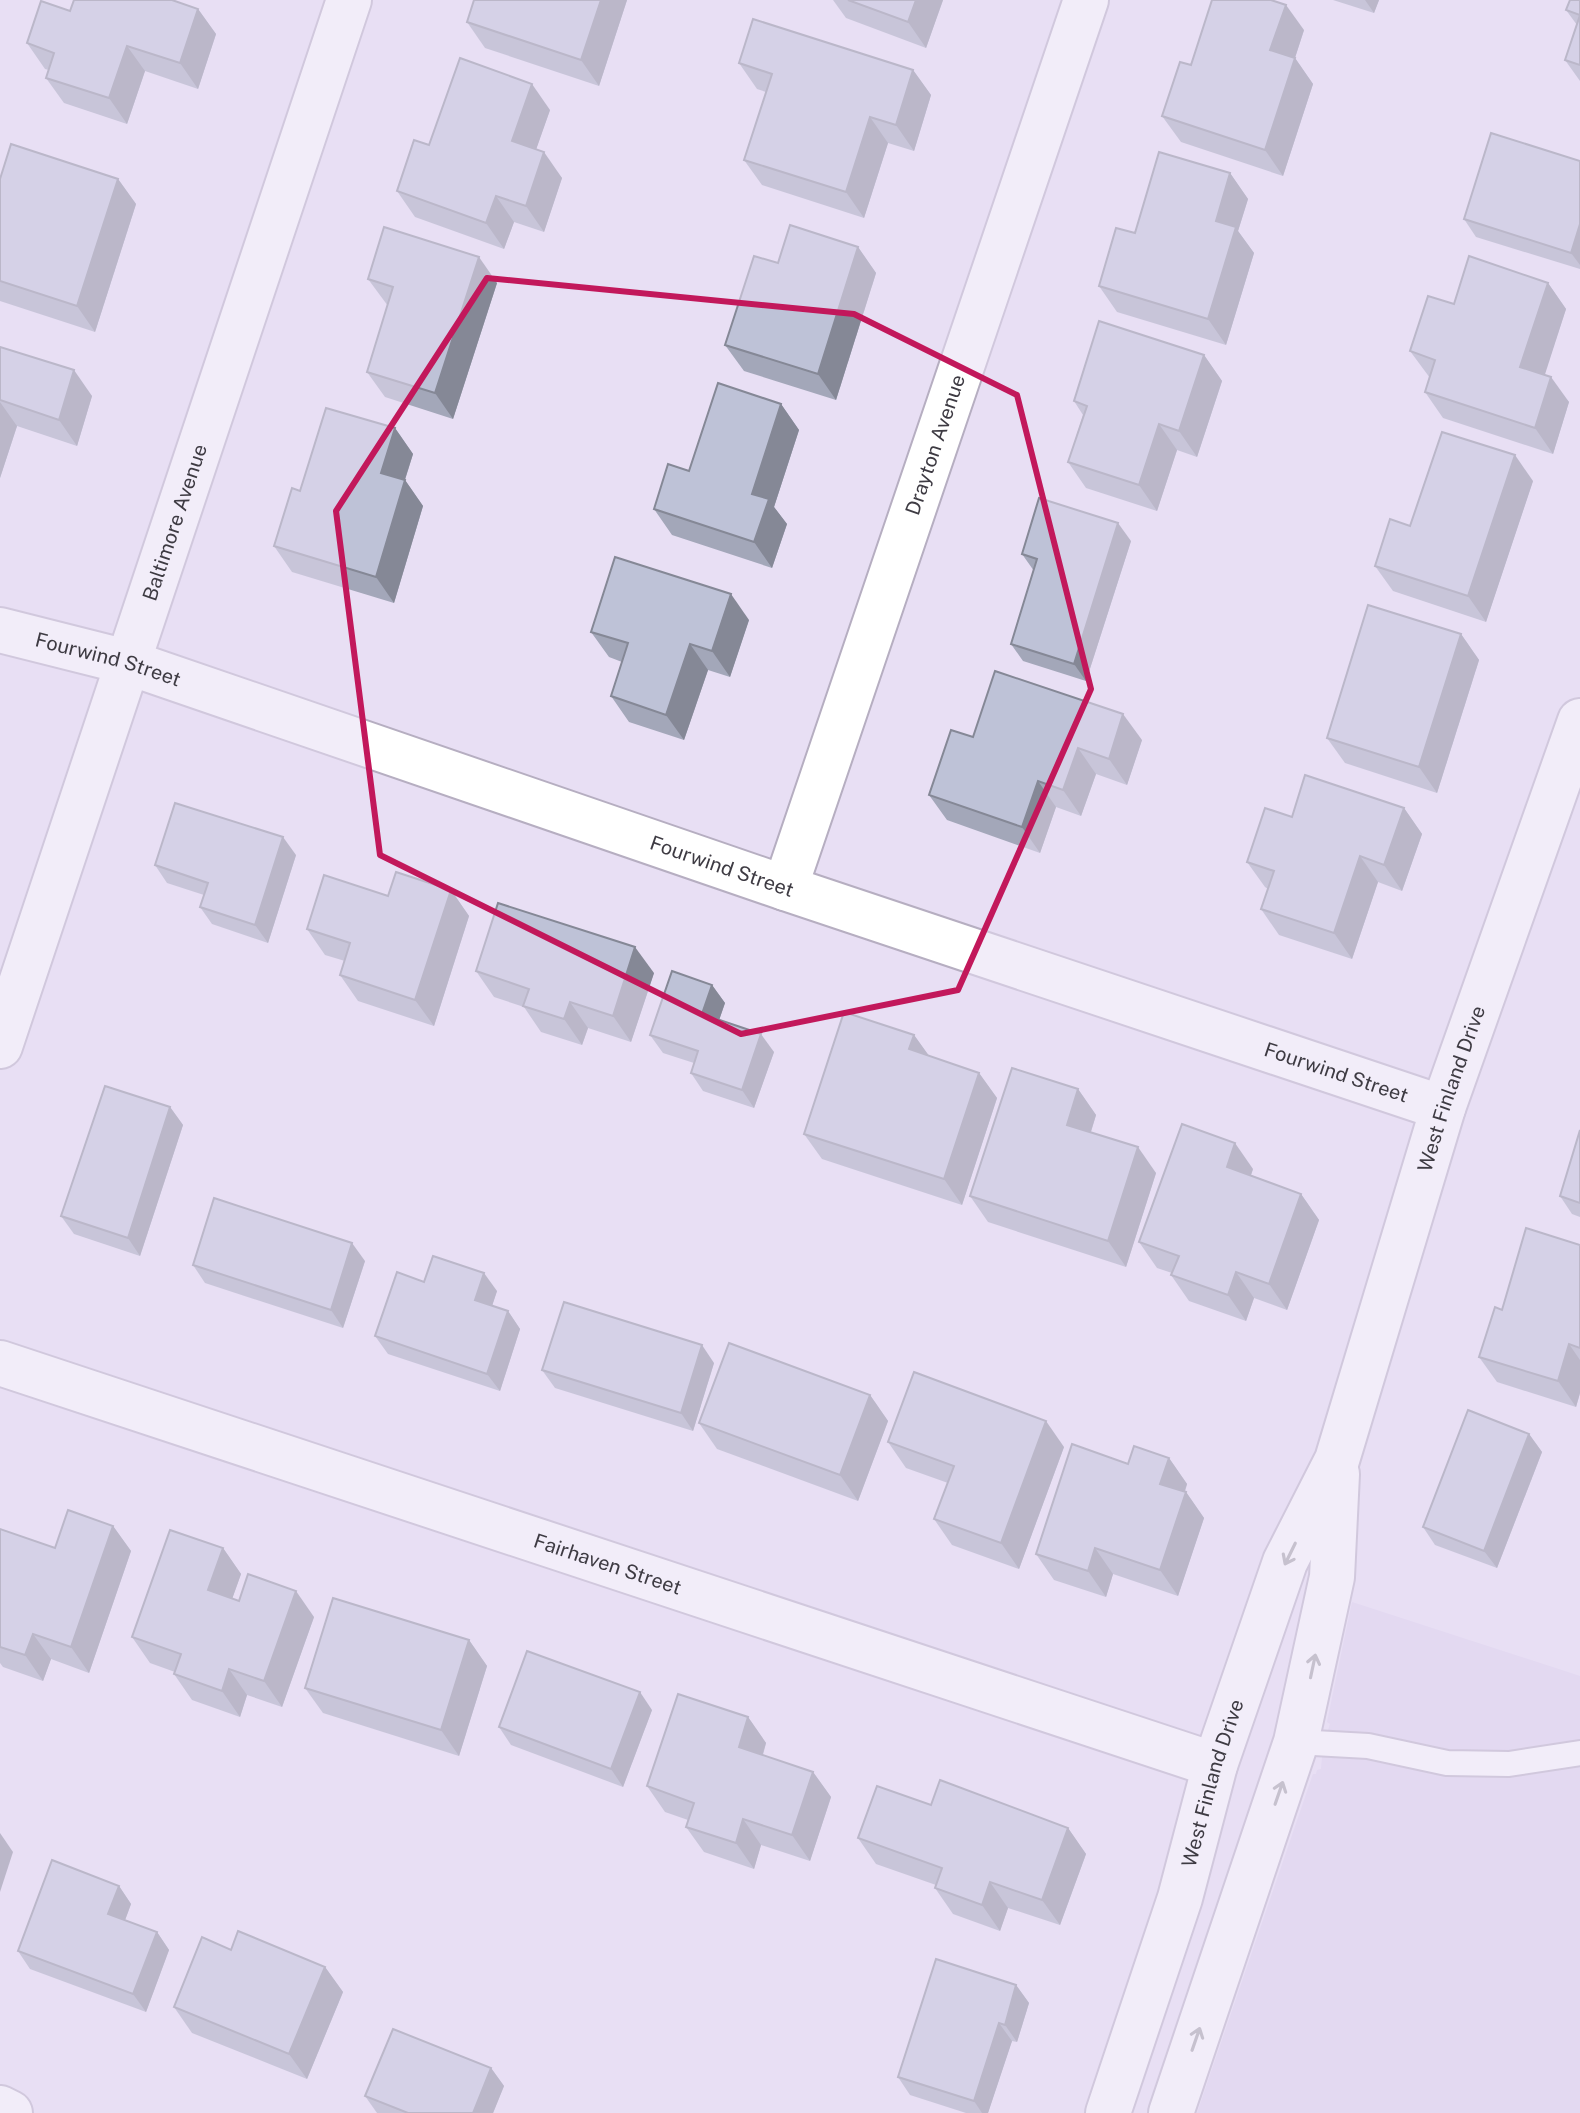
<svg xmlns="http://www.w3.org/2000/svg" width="1580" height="2113" viewBox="0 0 1580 2113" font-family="'Public Sans',sans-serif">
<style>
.built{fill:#ddd2ed}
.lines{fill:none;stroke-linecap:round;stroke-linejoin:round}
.lane-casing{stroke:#b6aec1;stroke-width:28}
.street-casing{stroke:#b6aec1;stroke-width:48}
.secondary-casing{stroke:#b6aec1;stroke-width:48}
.lane{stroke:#fff;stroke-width:24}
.street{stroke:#fff;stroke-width:44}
.secondary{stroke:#fff;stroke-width:44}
.wall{fill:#a3a7b9}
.shaded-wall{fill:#858896}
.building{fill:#bec2d7;stroke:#858896;stroke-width:2}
.oneway{stroke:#9e9da1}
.marked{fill:none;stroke:#c2185b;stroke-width:6;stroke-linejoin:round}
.labels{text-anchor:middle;stroke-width:6;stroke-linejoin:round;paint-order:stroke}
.street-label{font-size:20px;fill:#3e3b43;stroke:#e8dff4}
</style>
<rect width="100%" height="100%" fill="#e8dff4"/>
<polygon class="built" points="1352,1602 1580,1676 1580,2113 1197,2113 1313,1774 1316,1774 1317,1770 1321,1769 1323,1746 1330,1724 1327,1722"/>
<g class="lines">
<defs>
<polyline id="lane" points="1296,1742 1368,1746 1447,1763 1509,1764 1580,1753"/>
<g id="street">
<path id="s1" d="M0,630L127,662L785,888L1443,1108"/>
<path id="s2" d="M785,888L1086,0"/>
<path id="s3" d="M0,1046L349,0"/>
<path id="s4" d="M0,1363L1215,1765"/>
<path id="s5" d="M1108,2113L1180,1898L1215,1765L1285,1562L1337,1460L1443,1108L1580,721"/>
<polyline points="1171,2113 1296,1742 1332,1577 1337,1474"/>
</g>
<polyline id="secondary" points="0,2108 10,2113"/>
</defs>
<use href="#lane" class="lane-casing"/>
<use href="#street" class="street-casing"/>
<use href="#secondary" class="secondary-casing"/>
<use href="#lane" class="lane"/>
<use href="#street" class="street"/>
<use href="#secondary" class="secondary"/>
</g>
<g class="wall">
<polygon points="627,0 599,86 485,48 467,22"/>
<polygon points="833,0 943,0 926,48 846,18"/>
<polygon points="1333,0 1379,0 1374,13"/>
<polygon points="1580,0 1580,81 1565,60 1577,25 1566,10"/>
<polygon points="198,9 216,34 198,89 145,71 127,124 64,103 46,78 49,70 45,69 27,43 70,11"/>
<polygon points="1304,30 1295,58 1313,84 1283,176 1181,142 1162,116 1191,65"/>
<polygon points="739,63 913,70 931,95 914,151 888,143 864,218 762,185 744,160 766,92 757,89"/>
<polygon points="550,110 536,149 562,178 544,232 514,222 504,249 415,217 397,191 429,145"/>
<polygon points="1580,161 1580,269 1476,237 1464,219"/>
<polygon points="1230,173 1248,199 1238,231 1254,253 1226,345 1117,312 1099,286 1135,233"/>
<polygon points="0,179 118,179 136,204 95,332 0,301"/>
<polygon points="858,247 876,273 836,400 744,371 725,345 778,263"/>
<polygon points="368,279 497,283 453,419 385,397 367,372 388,306"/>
<polygon points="1548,283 1566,309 1544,375 1569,402 1553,454 1443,418 1425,392 1430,378 1410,351 1454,304"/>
<polygon points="0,347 92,396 77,446 17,426 0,478"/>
<polygon points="1204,355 1222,381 1197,457 1177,450 1157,511 1086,488 1068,462 1083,415 1074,401"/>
<polygon points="781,404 799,430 774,507 787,524 772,568 672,535 654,509 689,471"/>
<polygon points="395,428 413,454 405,480 423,506 394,603 292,572 274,546 300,491"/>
<polygon points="1533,481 1486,622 1393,591 1375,566 1410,526"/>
<polygon points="1131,541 1086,681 1023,661 1011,644 1034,571 1022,554"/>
<polygon points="749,620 730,677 708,670 684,740 629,722 611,696 622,662 609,657 591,632"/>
<polygon points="1461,634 1479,660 1437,793 1345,763 1327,738"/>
<polygon points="973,737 1142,740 1127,785 1096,774 1081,816 1056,807 1040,853 947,820 929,795"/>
<polygon points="1404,808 1422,834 1402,891 1378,882 1352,959 1279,935 1261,909 1268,889 1265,887 1247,862 1292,817"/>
<polygon points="296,855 268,943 212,924 200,907 204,895 167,883 155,865"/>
<polygon points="451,890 469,916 434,1026 358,1001 340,975 345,961 325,955 307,929 388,896"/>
<polygon points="476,971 654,973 631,1042 588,1028 582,1045 541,1032 524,1007 494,997"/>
<polygon points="712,985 725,1003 719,1020 774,1052 754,1108 703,1091 691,1073 694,1063 663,1053 650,1035"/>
<polygon points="914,1035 929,1056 979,1073 997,1098 962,1205 822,1159 804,1134"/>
<polygon points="1078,1089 1096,1115 1091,1132 1156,1173 1126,1267 988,1222 970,1196"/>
<polygon points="170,1107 183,1125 140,1256 74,1234 61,1216"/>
<polygon points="1580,1130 1580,1217 1572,1214 1560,1196"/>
<polygon points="1253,1169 1251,1175 1301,1194 1319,1220 1287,1310 1254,1298 1246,1321 1189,1301 1171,1275 1172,1273 1157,1268 1139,1242"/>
<polygon points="1580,1245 1580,1393 1576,1407 1497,1382 1479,1357 1502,1310"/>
<polygon points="365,1261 343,1328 205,1283 193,1265"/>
<polygon points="424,1282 497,1291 492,1306 508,1311 520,1329 500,1391 388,1354 375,1336"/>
<polygon points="714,1363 693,1431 555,1388 542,1370"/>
<polygon points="870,1395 888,1421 858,1501 717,1449 699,1423"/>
<polygon points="1529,1434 1542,1452 1497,1568 1435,1545 1423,1527"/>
<polygon points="888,1442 1064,1447 1019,1569 952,1545 934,1519 948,1483 906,1468"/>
<polygon points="1169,1458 1187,1484 1185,1492 1186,1492 1204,1518 1178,1596 1113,1574 1106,1597 1054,1580 1036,1554 1128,1464"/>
<polygon points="113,1526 131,1551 89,1673 51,1659 43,1681 3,1667 0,1663 0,1529 55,1548"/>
<polygon points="223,1548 241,1574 232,1599 314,1617 282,1707 247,1695 240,1717 192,1700 174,1674 175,1672 150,1663 132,1637"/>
<polygon points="469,1640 487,1666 459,1756 323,1713 305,1688"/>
<polygon points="652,1710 623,1787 511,1745 499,1727"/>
<polygon points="748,1717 766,1743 763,1755 813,1772 831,1797 810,1861 761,1845 754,1869 704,1852 686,1827 688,1820 665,1812 647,1786"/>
<polygon points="990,1798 991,1800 1068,1828 1086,1854 1060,1925 1008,1908 1000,1931 953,1914 935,1888 936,1885 876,1864 858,1838 931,1805"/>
<polygon points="119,1886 131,1904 125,1920 157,1932 169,1950 146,2012 30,1969 18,1951"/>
<polygon points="231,1950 325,1967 343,1992 307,2079 192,2033 174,2007"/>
<polygon points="1016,1985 1029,2003 1017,2042 1012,2041 988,2113 966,2113 910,2095 898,2077"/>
<polygon points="491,2068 504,2086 493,2113 377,2113 365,2096"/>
</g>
<g class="shaded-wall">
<polygon points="601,0 627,0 599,86 581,60"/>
<polygon points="916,0 943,0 926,48 908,22"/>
<polygon points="1365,0 1379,0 1374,13"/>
<polygon points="1286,5 1304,30 1289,76 1270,50"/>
<polygon points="198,9 216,34 198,89 180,63"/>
<polygon points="127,46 145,71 127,124 109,98"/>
<polygon points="1295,58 1313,84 1283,176 1265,150"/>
<polygon points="913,70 931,95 914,151 896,125"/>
<polygon points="532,84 550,110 530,167 512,141"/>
<polygon points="870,117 888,143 864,218 846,192"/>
<polygon points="544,152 562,178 544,232 526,206"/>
<polygon points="1230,173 1248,199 1238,231 1254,253 1226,345 1208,319 1216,221"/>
<polygon points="118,179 136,204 95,332 77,306"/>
<polygon points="496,196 514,222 504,249 486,223"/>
<polygon points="1580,224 1580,265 1571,253"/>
<polygon points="858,247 876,273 836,400 818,374"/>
<polygon points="479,257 497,283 453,419 435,393"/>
<polygon points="1548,283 1566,309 1539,393 1520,367"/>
<polygon points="1204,355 1222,381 1197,457 1179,431"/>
<polygon points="74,370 92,396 77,446 59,420"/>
<polygon points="1551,377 1569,402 1553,454 1535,428"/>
<polygon points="0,402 17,426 0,478"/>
<polygon points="781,404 799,430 774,507 787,524 772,568 754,542 752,494"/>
<polygon points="1159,424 1177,450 1157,511 1139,485"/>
<polygon points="395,428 413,454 399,498 381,473"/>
<polygon points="1515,455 1533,481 1486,622 1468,596"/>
<polygon points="405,480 423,506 394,603 376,577"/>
<polygon points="1118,523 1131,541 1086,681 1074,664"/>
<polygon points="731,594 749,620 730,677 712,651"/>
<polygon points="1461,634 1479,660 1437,793 1419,767"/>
<polygon points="690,644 708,670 684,740 666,715"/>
<polygon points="1123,714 1142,740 1127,785 1109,759"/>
<polygon points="1078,748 1096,774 1081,816 1063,790"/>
<polygon points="1038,781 1056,807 1040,853 1022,827"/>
<polygon points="1404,808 1422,834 1402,891 1384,865"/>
<polygon points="283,837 296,855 268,943 255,925"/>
<polygon points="1360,856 1378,882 1352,959 1334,933"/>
<polygon points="451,890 469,916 434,1026 415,1000"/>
<polygon points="635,947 654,973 631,1042 613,1016"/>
<polygon points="712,985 725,1003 715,1032 702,1014"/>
<polygon points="570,1002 588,1028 582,1045 564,1019"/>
<polygon points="761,1034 774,1052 754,1108 742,1090"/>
<polygon points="914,1035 932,1060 909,1049"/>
<polygon points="979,1073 997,1098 962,1205 944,1179"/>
<polygon points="1078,1089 1096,1115 1085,1150 1067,1125"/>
<polygon points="170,1107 183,1125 140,1256 128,1238"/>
<polygon points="1235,1143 1253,1169 1245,1192 1227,1167"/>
<polygon points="1138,1147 1156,1173 1126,1267 1108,1241"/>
<polygon points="1301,1194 1319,1220 1287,1310 1269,1284"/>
<polygon points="352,1243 365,1261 343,1328 331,1310"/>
<polygon points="1236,1272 1254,1298 1246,1321 1228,1295"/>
<polygon points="484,1273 497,1291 488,1318 475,1300"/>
<polygon points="508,1311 520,1329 500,1391 487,1374"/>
<polygon points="1569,1344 1580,1360 1580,1393 1576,1407 1558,1381"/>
<polygon points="702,1345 714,1363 693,1431 681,1413"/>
<polygon points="870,1395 888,1421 858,1501 840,1475"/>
<polygon points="1046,1421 1064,1447 1019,1569 1001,1543"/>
<polygon points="1529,1434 1542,1452 1497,1568 1484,1551"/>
<polygon points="1169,1458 1187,1484 1178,1510 1160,1484"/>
<polygon points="1186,1492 1204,1518 1178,1596 1160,1570"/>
<polygon points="113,1526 131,1551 89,1673 71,1647"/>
<polygon points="223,1548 241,1574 226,1616 208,1590"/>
<polygon points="1095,1548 1113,1574 1106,1597 1088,1571"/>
<polygon points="296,1591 314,1617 282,1707 264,1681"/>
<polygon points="33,1634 51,1659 43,1681 25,1655"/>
<polygon points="469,1640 487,1666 459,1756 441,1730"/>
<polygon points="229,1669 247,1695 240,1717 222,1691"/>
<polygon points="640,1692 652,1710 623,1787 611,1769"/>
<polygon points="748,1717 766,1743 757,1773 739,1747"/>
<polygon points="813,1772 831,1797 810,1861 792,1835"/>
<polygon points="743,1819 761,1845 754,1869 736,1843"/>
<polygon points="1068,1828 1086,1854 1060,1925 1042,1900"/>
<polygon points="0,1833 13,1852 0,1892"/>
<polygon points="990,1882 1008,1908 1000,1931 982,1905"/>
<polygon points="119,1886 131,1904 121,1931 108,1914"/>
<polygon points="157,1932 169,1950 146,2012 133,1994"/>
<polygon points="325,1967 343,1992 307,2079 289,2054"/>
<polygon points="1016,1985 1029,2003 1017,2042 1005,2025"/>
<polygon points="999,2023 1012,2041 988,2113 982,2113 974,2101"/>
<polygon points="491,2068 504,2086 493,2113 473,2113"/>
</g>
<g class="building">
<polygon points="74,0 172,0 198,9 180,63 127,46 109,98 46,78 54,53 27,43 41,1 70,11"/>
<polygon points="474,0 601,0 581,60 467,22"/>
<polygon points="848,0 916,0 908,22"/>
<polygon points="1212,0 1271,0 1286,5 1270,50 1295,58 1265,150 1162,116 1180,62 1191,65"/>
<polygon points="1570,0 1580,0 1580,65 1565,60 1580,15 1566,10"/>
<polygon points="753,19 913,70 896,125 870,117 846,192 744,160 772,74 739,63"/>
<polygon points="460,58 532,84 512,141 544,152 526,206 496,196 486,223 397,191 414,140 429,145"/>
<polygon points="1491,133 1580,161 1580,224 1571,253 1464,219"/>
<polygon points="11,144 118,179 77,306 0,281 0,179"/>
<polygon points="1159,152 1230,173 1216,221 1236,227 1208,319 1099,286 1116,228 1135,233"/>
<polygon points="790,225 858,247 818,374 725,345 754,256 778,263"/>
<polygon points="384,227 479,257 435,393 367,372 393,287 368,279"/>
<polygon points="1469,256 1548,283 1520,367 1551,377 1535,428 1425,392 1435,360 1410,351 1428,296 1454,304"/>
<polygon points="1099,321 1204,355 1179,431 1159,424 1139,485 1068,462 1087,406 1074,401"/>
<polygon points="0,347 74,370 59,420 0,400"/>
<polygon points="718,383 781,404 752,494 769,499 754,542 654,509 668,464 689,471"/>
<polygon points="326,408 395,428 381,473 405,480 376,577 274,546 292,488 300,491"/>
<polygon points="1442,432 1515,455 1468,596 1375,566 1390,519 1410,526"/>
<polygon points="1039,498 1118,523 1074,664 1011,644 1037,559 1022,554"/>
<polygon points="615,557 731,594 712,651 690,644 666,715 611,696 628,643 591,632"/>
<polygon points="1368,605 1461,634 1419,767 1327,738"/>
<polygon points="995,671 1123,714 1109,759 1078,748 1063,790 1038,781 1022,827 929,795 951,730 973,737"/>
<polygon points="1305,775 1404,808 1384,865 1360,856 1334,933 1261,909 1274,871 1247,862 1265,808 1292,817"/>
<polygon points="175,803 283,837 255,925 200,907 208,883 155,865"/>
<polygon points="396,872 451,890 415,1000 340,975 350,943 307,929 324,875 388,896"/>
<polygon points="498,903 635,947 613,1016 570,1002 564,1019 523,1006 529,989 476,971"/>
<polygon points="672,971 712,985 702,1014 761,1034 742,1090 691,1073 698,1051 650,1035"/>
<polygon points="844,1012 914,1035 909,1049 979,1073 944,1179 804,1134"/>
<polygon points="1012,1068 1078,1089 1067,1125 1138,1147 1108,1241 970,1196"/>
<polygon points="105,1086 170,1107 128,1238 61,1216"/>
<polygon points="1182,1124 1235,1143 1227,1167 1301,1194 1269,1284 1236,1272 1228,1295 1171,1275 1179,1256 1139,1242"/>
<polygon points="1580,1130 1580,1203 1560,1196"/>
<polygon points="214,1198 352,1243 331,1310 193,1265"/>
<polygon points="1526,1228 1580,1245 1580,1348 1569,1344 1558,1381 1479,1357 1495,1307 1502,1310"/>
<polygon points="433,1256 484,1273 475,1300 508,1311 487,1374 375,1336 397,1272 424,1282"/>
<polygon points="564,1302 702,1345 681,1413 542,1370"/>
<polygon points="729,1343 870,1395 840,1475 699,1423"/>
<polygon points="914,1372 1046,1421 1001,1543 934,1519 954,1466 888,1442"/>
<polygon points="1468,1410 1529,1434 1484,1551 1423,1527"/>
<polygon points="1072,1444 1128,1464 1134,1446 1169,1458 1160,1484 1186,1492 1160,1570 1095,1548 1088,1571 1036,1554"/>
<polygon points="68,1510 113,1526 71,1647 33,1634 25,1655 0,1647 0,1529 55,1548"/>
<polygon points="170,1530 223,1548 208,1590 239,1601 248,1574 296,1591 264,1681 229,1669 222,1691 174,1674 181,1654 132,1637"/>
<polygon points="333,1598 469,1640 441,1730 305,1688"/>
<polygon points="527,1651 640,1692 611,1769 499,1727"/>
<polygon points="678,1694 748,1717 739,1747 813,1772 792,1835 743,1819 736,1843 686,1827 694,1803 647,1786"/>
<polygon points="940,1780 1068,1828 1042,1900 990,1882 982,1905 935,1888 942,1868 858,1838 877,1786 931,1805"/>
<polygon points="52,1860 119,1886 108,1914 157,1932 133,1994 18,1951"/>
<polygon points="238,1931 325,1967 289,2054 174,2007 202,1937 231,1950"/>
<polygon points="936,1959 1016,1985 1005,2025 999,2023 974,2101 898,2077"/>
<polygon points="393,2029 491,2068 473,2113 408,2113 365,2096"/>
</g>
<defs><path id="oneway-shaft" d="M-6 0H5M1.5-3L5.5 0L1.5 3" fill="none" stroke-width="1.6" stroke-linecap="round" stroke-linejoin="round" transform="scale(2)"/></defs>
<g class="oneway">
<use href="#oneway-shaft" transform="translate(1290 1554) rotate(116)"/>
<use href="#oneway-shaft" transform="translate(1313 1666) rotate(-78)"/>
<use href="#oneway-shaft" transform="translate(1279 1793) rotate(-71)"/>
<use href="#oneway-shaft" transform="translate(1196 2039) rotate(-71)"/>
</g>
<path d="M0 0H1580V2113H0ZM487,278L854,314L1017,395L1091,689L958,990L741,1034L380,855L336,511Z" fill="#e8dff4" fill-opacity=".55" fill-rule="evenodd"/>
<path class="marked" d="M487,278L854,314L1017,395L1091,689L958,990L741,1034L380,855L336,511Z"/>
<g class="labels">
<g class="street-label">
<text dy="7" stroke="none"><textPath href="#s2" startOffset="468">Drayton Avenue</textPath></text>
<text dy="7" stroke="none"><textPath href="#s3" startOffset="552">Baltimore Avenue</textPath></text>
<text dy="7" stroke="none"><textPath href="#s1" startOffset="112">Fourwind Street</textPath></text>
<text dy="7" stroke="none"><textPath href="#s1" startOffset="760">Fourwind Street</textPath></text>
<text dy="7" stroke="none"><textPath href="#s1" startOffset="1408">Fourwind Street</textPath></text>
<text dy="7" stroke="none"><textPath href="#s5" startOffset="1082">West Finland Drive</textPath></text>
<text dy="7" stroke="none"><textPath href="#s4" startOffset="640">Fairhaven Street</textPath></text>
<text dy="7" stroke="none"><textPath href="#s5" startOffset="346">West Finland Drive</textPath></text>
</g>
</g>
</svg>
